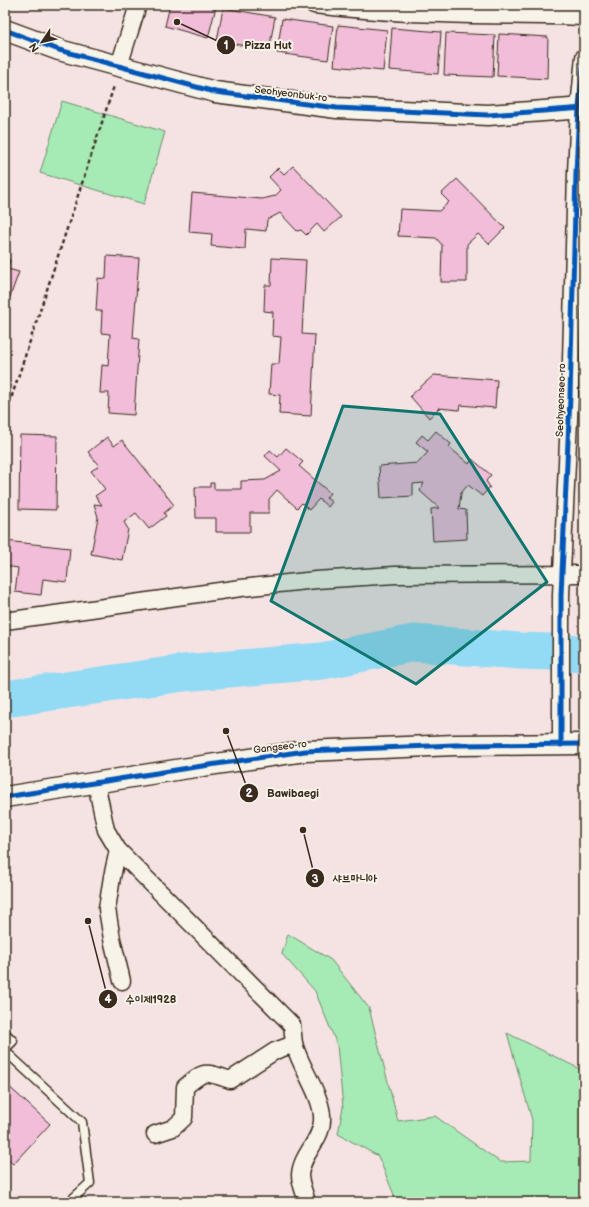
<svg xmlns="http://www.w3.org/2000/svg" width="589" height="1207" viewBox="0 0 589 1207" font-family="'Balsamiq Sans','Poor Story',sans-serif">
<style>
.green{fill:#a6ebb6;stroke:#708a6a}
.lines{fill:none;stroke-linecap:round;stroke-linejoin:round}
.river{stroke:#93daf5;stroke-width:37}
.building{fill:#f1bdd9;stroke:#3b2a1e}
.service-casing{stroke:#3b2a1e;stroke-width:11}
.minor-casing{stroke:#3b2a1e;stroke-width:19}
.tertiary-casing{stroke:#3b2a1e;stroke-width:23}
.path{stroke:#3b2a1e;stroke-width:2.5;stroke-dasharray:4 3;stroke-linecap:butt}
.service{stroke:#f7f3e8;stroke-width:8}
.minor{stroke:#f7f3e8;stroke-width:16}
.tertiary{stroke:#f7f3e8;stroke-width:20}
.cycleway-casing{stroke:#f7f3e8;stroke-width:8}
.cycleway{stroke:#0057b8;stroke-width:5}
.marked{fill:#0f766e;fill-opacity:0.2;stroke:#0f766e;stroke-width:3;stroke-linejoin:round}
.labels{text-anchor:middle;stroke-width:4;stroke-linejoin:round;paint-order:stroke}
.street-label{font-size:10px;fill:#3b2a1e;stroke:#f7f3e8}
.leader{fill:none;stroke:#3b2a1e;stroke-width:1.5}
.callout-dot{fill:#3b2a1e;stroke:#f7f3e8;stroke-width:1.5}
.mark-label{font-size:12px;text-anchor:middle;font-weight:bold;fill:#fff}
.callout-label{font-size:11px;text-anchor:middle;font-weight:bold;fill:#3b2a1e;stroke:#f7f3e8;stroke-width:4;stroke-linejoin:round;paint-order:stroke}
</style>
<rect width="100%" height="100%" fill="#f5e3e4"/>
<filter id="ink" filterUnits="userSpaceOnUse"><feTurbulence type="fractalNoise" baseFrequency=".025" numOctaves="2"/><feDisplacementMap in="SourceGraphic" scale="8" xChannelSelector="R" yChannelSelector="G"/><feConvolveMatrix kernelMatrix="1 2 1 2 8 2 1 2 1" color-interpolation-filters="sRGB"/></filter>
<g filter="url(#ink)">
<g class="green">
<polygon points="62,101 165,132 144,204 40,173"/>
<polygon points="288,934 331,960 369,1008 398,1121 435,1116 500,1162 531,1161 532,1120 507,1033 584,1071 584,1197 583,1202 397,1202 378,1156 338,1134 343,1107 337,1045 315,991 282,954"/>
</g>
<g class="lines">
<polyline class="river" points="5,699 183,673 322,661 414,643 520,651 584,653"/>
</g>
<g class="building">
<polygon points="116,5 130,5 129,9"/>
<polygon points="170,5 209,5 216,7 208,38 165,26"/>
<polygon points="223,8 275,17 269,50 217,41"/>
<polygon points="282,19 333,26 328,60 277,53"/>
<polygon points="338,25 387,30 383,71 334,66"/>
<polygon points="392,28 441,32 438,74 389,70"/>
<polygon points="446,33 495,35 493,77 444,75"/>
<polygon points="499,34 548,37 547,79 497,76"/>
<polygon points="293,166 341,217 324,232 317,224 306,235 301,230 297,231 280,213 267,220 266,231 246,229 245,249 211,246 212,234 189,232 192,193 262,199 275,196 281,190 269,177 278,168 284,174"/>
<polygon points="457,179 505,228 489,244 478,234 467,244 467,282 441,282 442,245 436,238 398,236 400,209 439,211 449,202 441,194"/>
<polygon points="107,256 139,258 133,338 139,339 134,415 108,413 109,393 100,393 102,365 108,366 110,334 101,333 102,311 96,311 98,278 106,279"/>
<polygon points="5,258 10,260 8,269 19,272 10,297 5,295"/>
<polygon points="272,258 306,260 302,334 315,335 311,416 279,414 280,395 269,394 271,364 279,364 281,337 272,336 273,312 264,311 265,285 271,285"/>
<polygon points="434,375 497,380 495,408 460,405 459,410 439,408 429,418 410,396"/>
<polygon points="436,431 451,444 449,447 469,464 472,459 491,475 486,481 490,487 482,496 468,485 461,493 459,509 466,510 467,539 433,541 431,509 439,508 420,491 424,483 413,484 413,496 381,498 379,466 418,463 428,452 416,442 422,435 428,440"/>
<polygon points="20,435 57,436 56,510 19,509"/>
<polygon points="107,437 114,446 122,440 174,505 164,513 166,516 149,529 136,513 124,522 128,529 122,560 91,554 98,517 94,504 102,505 95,496 105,489 91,471 99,466 88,452"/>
<polygon points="286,448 303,462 299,466 330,493 326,498 332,502 328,507 319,499 309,510 302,503 297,508 277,490 269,499 269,513 250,513 250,532 216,532 216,518 196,518 195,487 210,487 210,483 214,483 214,489 241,489 241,481 265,480 281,471 265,456 270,450 278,457"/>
<polygon points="5,541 70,548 67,582 43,579 41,595 15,592 18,568 5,566"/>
<polygon points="5,1083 50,1124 13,1164 5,1156"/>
</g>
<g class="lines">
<defs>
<g id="service">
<polyline points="5,1033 13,1041 5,1049"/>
<polyline points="5,1051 82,1122 90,1183 69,1202"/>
</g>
<g id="minor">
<path d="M314,5C356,10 399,13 441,14C489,16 536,15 584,17"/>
<polyline points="119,66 138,5"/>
<polyline points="5,621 241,588 316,580 395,575 584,574"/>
<polyline points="561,745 561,595 570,397 576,173 579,108 584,57"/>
<path d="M96,783L106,830L118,850L292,1025C293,1031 293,1037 294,1043C299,1066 324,1097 322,1121C321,1141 301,1155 300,1175C300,1183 305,1194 307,1202"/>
<polyline points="118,850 112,877 107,909 112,939 122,981"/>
<path d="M155,1134L173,1128L184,1118L185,1087C205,1070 204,1071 230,1080L275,1051L294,1044"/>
</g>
<g id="tertiary">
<polyline points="5,30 59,50 215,92 337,108 488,115 584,108"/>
<polyline points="5,797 182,769 305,751 455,745 584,744"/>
</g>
</defs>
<use href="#service" class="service-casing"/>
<use href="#minor" class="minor-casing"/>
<use href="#tertiary" class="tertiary-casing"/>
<polyline class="path" points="5,417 114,86"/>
<use href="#service" class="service"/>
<use href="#minor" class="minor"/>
<use href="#tertiary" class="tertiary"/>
<defs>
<g id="cycleway">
<polyline points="5,30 59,50 215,92 337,108 488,115 584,108"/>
<polyline points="561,745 561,595 570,397 576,173 579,108 584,57"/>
<polyline points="5,797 182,769 305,751 455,745 584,744"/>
</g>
</defs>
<use href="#cycleway" class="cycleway-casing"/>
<use href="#cycleway" class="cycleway"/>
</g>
</g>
<path class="marked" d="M343,406L440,414L547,582L416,684L271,601Z"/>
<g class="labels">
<g class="street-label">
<text transform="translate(291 93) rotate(7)" y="4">Seohyeonbuk-ro</text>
<text transform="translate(560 400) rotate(-88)" y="4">Seohyeonseo-ro</text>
<text transform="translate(280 746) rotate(-7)" y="4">Gangseo-ro</text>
</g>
</g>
<path class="leader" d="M177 22L226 45M226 731L249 793M303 830L315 878M88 921L108 999"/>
<g class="callout-dot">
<circle cx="177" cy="22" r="4"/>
<circle cx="226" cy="731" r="4"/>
<circle cx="303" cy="830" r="4"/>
<circle cx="88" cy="921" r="4"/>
<circle cx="226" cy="45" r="10"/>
<circle cx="249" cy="793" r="10"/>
<circle cx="315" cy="878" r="10"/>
<circle cx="108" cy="999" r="10"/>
</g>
<g class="mark-label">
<text x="226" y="49">1</text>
<text x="249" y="797">2</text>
<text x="315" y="883">3</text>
<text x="108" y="1003">4</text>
</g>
<g class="callout-label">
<text x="268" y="49">Pizza Hut</text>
<text x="293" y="797">Bawibaegi</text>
<text x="355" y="882">샤브마니아</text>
<text x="151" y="1003">수이제1928</text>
</g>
<rect width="589" height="1207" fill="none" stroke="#f7f3e8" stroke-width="20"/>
<rect x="10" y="10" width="569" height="1187" fill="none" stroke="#3b2a1e" stroke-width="1.5" filter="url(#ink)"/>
<g transform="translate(42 42) rotate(235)" stroke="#f7f3e8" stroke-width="3" paint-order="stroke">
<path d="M0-3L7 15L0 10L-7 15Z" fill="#3b2a1e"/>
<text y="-6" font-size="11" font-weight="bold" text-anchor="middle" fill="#3b2a1e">N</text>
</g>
</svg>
